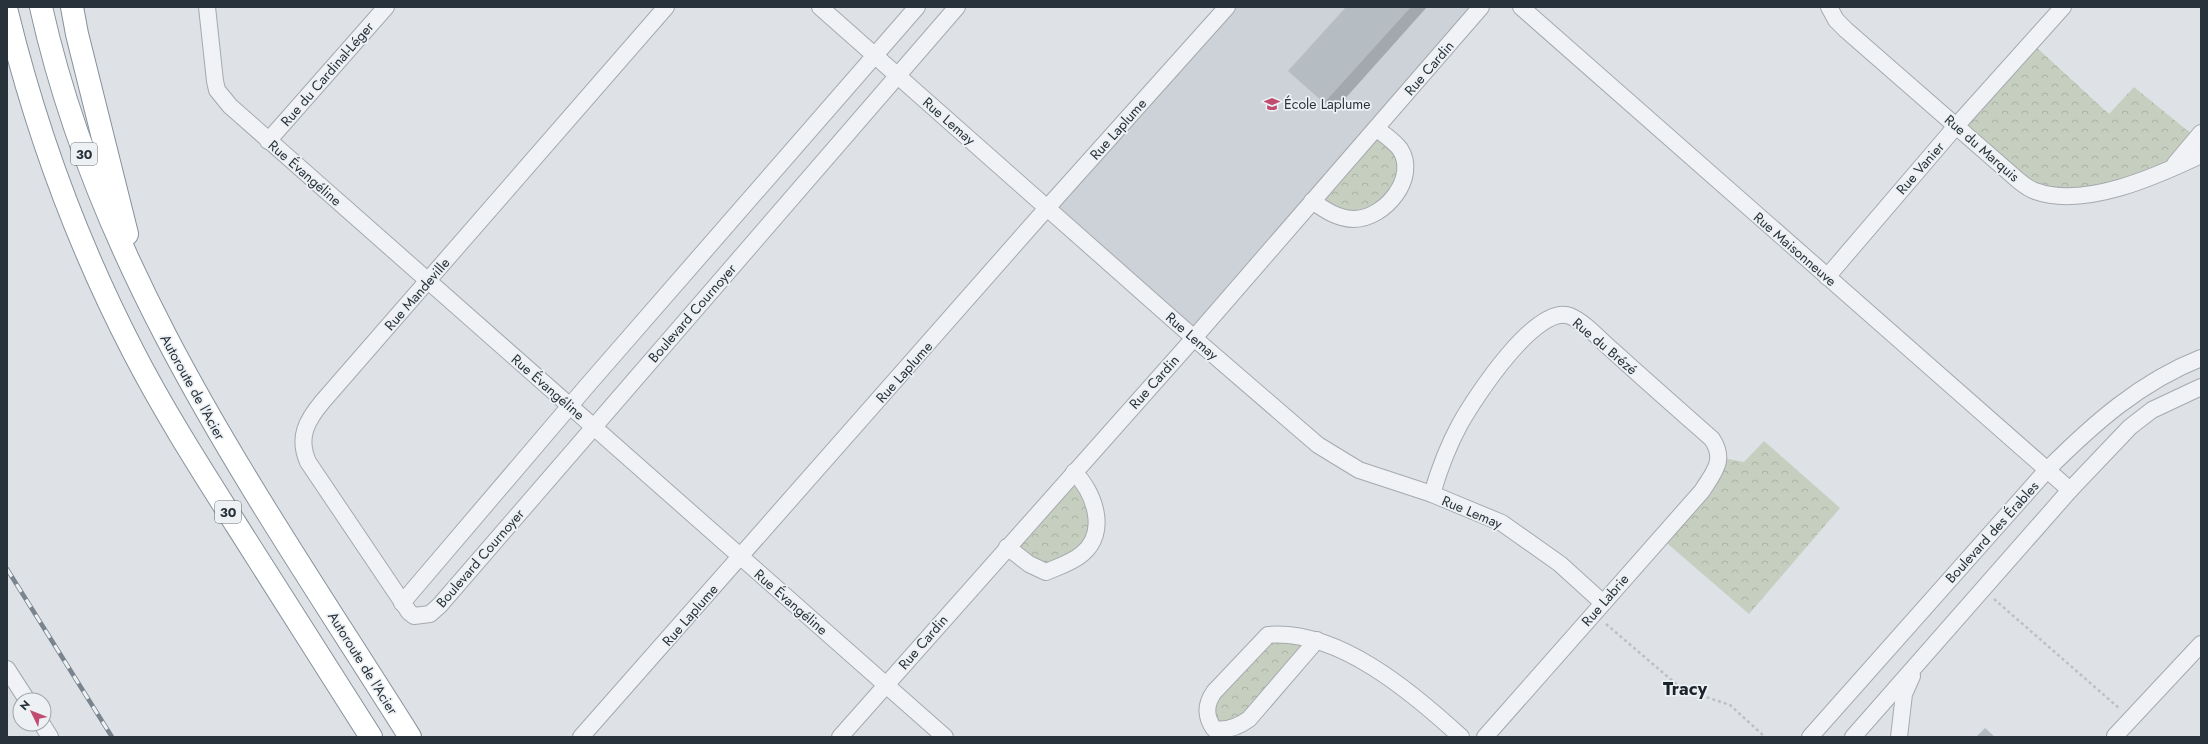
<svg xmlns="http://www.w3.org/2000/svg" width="2208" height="744" viewBox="0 0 2208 744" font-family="Jost,sans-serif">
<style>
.built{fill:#ccd2d7}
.forest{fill:url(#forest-crowns)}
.shadow{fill:#0003}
.building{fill:#b5bcc2}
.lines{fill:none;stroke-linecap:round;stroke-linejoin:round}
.minor-casing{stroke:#a4aaaf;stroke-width:18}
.highway-casing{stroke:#86929b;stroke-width:24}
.path{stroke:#bcc0c5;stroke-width:2.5;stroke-dasharray:3 3;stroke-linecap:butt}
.minor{stroke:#f0f2f5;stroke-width:16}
.highway{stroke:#fff;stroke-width:22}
.rail-casing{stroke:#79848e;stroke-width:4.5}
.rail{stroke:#edf1f4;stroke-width:3;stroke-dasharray:9;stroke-linecap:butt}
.labels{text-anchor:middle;stroke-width:3.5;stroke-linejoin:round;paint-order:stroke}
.shield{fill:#edf1f4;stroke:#636b72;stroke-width:1}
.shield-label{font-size:13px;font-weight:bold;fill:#28323b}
.street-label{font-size:14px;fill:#28323b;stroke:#edf1f4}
.poi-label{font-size:14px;fill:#28323b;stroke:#edf1f4;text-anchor:start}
.district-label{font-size:18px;font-weight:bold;fill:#1b232c;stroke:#edf1f4}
</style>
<defs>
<pattern id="forest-crowns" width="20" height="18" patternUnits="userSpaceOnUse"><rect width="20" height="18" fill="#c6cfbf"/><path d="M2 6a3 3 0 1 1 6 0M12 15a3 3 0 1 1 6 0" fill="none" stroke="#aab2a5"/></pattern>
</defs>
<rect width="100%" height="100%" fill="#dee2e6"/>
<polygon class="built" points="1233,7 1481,7 1194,331 1055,210"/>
<g class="forest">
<polygon points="2035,46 2109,114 2134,87 2194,136 2201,129 2201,158 2098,190 2034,189 1963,128"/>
<polygon points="1377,133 1402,162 1393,195 1370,214 1341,215 1316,204"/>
<polygon points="1764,441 1840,508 1749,614 1661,538 1723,458 1744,462"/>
<polygon points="1079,477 1087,487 1091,545 1047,568 1014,548"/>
<polygon points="1269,637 1312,642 1248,717 1215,726 1211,702"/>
</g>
<polygon class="shadow" points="1348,7 1427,7 1334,111 1289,71"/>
<g class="building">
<polygon points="1346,7 1411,7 1324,103 1288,71"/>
<polygon points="1985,728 1995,737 1976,737"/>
</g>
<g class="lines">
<defs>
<g id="minor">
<polyline points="207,7 215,81 217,90 230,106 945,737"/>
<path d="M666,7L323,401C307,420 297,437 308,462L409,612L414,616L430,614L440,605L957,7"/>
<polyline points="820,7 1194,338 1318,445 1359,470 1432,494 1502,523 1560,564 1603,603"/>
<polyline points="1521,7 2070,490"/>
<path d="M1829,7L1836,20L1846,30L2019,181C2024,185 2029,189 2035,191C2084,209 2157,176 2201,155"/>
<polyline points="268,141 386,7"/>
<polyline points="2175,164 2201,133"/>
<path d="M1312,201C1325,210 1338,219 1354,219C1384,219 1419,178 1400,149C1394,141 1385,135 1377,129"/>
<polyline points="1827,277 1957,125 2063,7"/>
<path d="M1432,494C1439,470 1448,446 1460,424C1474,399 1536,303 1570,316C1586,323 1599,339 1612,350C1645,380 1678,409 1712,439C1726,460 1714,472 1702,491L1485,737"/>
<path d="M1007,547L1029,564L1046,572C1058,567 1073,562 1082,554C1109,532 1094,492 1074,472"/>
<polyline points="402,603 586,387 917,7"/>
<path d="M1317,640L1249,719C1238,727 1227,731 1214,729C1205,716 1205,705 1214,692L1268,635C1338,629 1412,692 1461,737"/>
<polyline points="7,669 27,700"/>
<polyline points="42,724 50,737"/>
<polyline points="2115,736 2201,644"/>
<polyline points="581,737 1047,208 1227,7"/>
<polyline points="840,737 1194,338 1481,7"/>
<path d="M1810,737L2047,470C2093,424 2140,382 2201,358"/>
<polyline points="1853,737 2070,490 2130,427 2152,410 2201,387"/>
<polyline points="1899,737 1904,694 1912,676"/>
</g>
<g id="highway">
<path d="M41,7C102,281 263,503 410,737"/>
<polyline points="72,7 77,34 127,234"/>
<path d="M7,12C36,131 78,245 134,353C165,413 201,469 237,526C282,596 326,667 371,737"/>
</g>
</defs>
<use href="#minor" class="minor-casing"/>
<use href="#highway" class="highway-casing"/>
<g class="path">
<polyline points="1994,599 2120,709"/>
<polyline points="1606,624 1682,689 1730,705 1765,737"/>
</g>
<use href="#minor" class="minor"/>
<use href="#highway" class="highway"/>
<defs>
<polyline id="rail" points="7,569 112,737"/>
</defs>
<use href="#rail" class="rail-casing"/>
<use href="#rail" class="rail"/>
</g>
<defs>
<symbol id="school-bare" viewBox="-9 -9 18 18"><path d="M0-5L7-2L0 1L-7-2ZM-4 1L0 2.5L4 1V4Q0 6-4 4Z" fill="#c04d71" stroke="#edf1f4" stroke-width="2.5" paint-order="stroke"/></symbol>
</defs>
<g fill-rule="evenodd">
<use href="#school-bare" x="1261" y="93" width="22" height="22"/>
</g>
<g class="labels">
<g class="shield">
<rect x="71" y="143" width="26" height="22" rx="3"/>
<rect x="215" y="501" width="26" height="22" rx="3"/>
</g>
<g class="shield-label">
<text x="84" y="159">30</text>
<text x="228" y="517">30</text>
</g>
<g class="street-label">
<text transform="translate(1429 68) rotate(-49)" y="5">Rue Cardin</text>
<text transform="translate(327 74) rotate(-49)" y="5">Rue du Cardinal-Léger</text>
<text transform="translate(949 121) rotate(41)" y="5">Rue Lemay</text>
<text transform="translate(1118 129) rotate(-48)" y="5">Rue Laplume</text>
<text transform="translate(1982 148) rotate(41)" y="5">Rue du Marquis</text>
<text transform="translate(1920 168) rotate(-49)" y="5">Rue Vanier</text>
<text transform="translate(305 173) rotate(41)" y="5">Rue Évangéline</text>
<text transform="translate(1795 249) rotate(41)" y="5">Rue Maisonneuve</text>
<text transform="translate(417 294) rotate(-49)" y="5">Rue Mandeville</text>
<text transform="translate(692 313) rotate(-49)" y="5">Boulevard Cournoyer</text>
<text transform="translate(1192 336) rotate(41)" y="5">Rue Lemay</text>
<text transform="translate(1605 346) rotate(40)" y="5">Rue du Brézé</text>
<text transform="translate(904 372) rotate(-48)" y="5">Rue Laplume</text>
<text transform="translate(1154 382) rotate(-48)" y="5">Rue Cardin</text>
<text transform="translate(193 387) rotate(61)" y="5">Autoroute de l'Acier</text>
<text transform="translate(548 387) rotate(41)" y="5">Rue Évangéline</text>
<text transform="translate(1472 512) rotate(23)" y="5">Rue Lemay</text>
<text transform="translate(1992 532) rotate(-48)" y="5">Boulevard des Érables</text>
<text transform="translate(480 558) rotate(-49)" y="5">Boulevard Cournoyer</text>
<text transform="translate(1605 600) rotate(-49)" y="5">Rue Labrie</text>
<text transform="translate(791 602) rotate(41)" y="5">Rue Évangéline</text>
<text transform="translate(690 615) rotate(-49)" y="5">Rue Laplume</text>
<text transform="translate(923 642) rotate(-49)" y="5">Rue Cardin</text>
<text transform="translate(363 663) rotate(58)" y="5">Autoroute de l'Acier</text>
</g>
<g class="poi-label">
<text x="1284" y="109">École Laplume</text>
</g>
<g class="district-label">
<text x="1685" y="695">Tracy</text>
</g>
</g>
<rect width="2208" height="744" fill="none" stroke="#28323b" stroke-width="16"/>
<g transform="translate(32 712) rotate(313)"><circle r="19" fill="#edf1f4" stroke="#9ea5aa"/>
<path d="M0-3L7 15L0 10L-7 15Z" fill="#c04d71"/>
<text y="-6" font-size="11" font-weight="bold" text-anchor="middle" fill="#28323b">N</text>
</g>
</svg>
